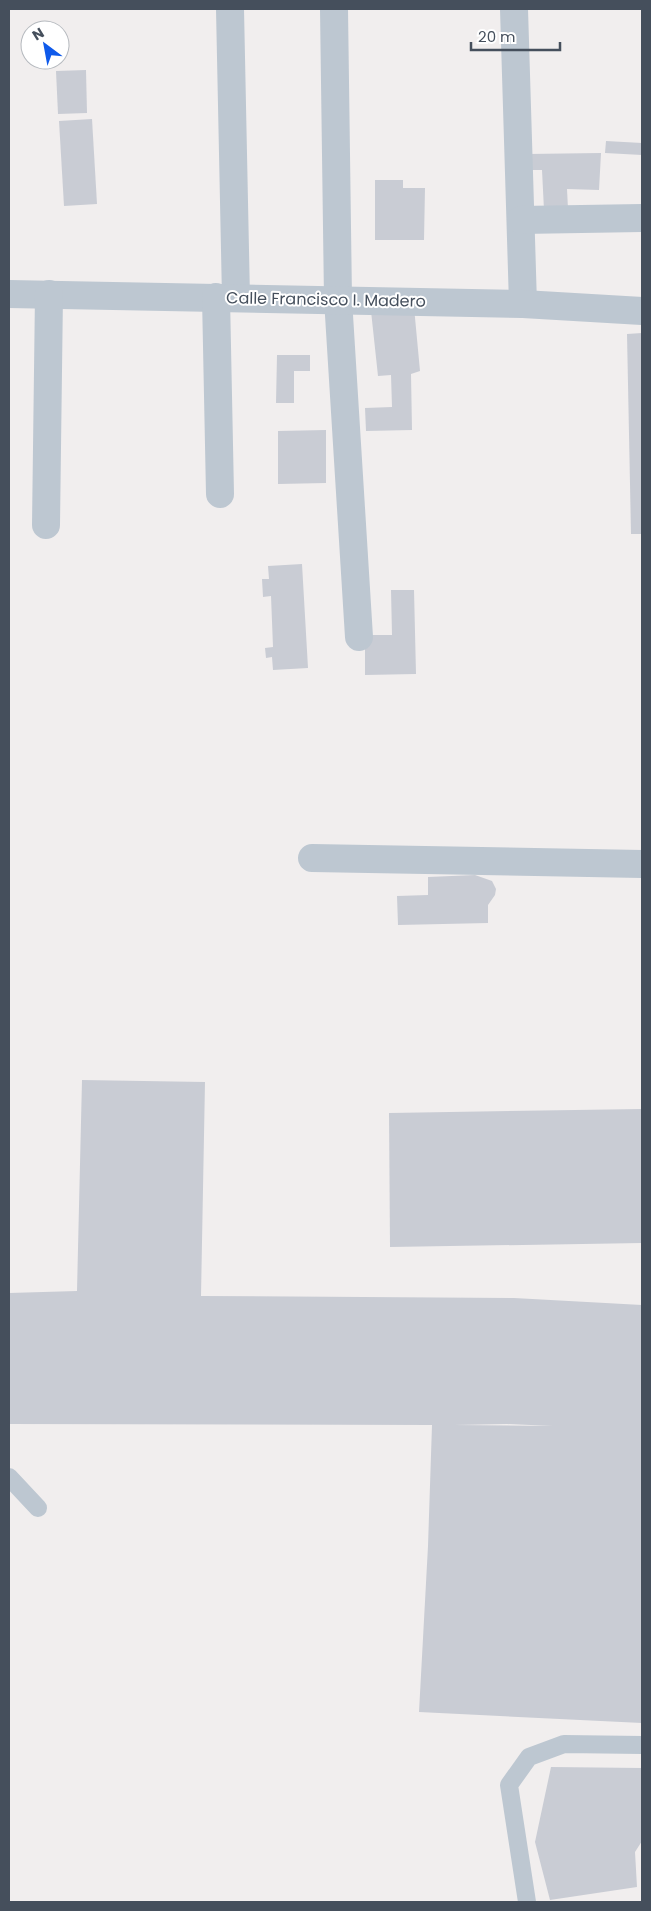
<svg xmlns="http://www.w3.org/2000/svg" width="651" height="1911" viewBox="0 0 651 1911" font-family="Poppins,sans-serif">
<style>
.building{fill:#c9ccd4;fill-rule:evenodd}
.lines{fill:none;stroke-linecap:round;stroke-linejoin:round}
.lane{stroke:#bdc7d1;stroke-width:18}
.street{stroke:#bdc7d1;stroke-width:28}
.labels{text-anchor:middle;stroke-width:4;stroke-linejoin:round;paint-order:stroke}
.street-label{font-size:16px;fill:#454f5c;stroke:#fff}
</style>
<rect width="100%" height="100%" fill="#f1eeee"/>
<g class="building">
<polygon points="86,70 87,113 58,114 56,71"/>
<polygon points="92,119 97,204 64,206 59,121"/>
<polygon points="606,141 642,143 642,155 605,153"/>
<polygon points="601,153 599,190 567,189 568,209 544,210 542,170 528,170 527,154"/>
<polygon points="375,180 403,180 403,188 425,188 424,240 375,240"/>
<polygon points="414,307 420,371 411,374 412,430 366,431 365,408 392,407 391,375 378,376 371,311"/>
<polygon points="642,333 642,534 631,534 627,334"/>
<polygon points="277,355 310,355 310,371 294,371 294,403 276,403"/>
<polygon points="326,430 326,483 278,484 278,431"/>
<polygon points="302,564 308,668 273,670 272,657 266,658 265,648 273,647 271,596 263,597 262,579 269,579 268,566"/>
<polygon points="391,590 414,590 416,674 365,675 365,635 392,635"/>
<polygon points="475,875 492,881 496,889 495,895 488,905 488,923 398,925 397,896 428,895 428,877"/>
<path d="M82,1080L205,1082L201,1296L514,1298L642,1305V1723L419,1712L428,1546L432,1425L9,1424V1293L77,1291ZM507,1424L553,1426L454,1425Z"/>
<polygon points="642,1109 642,1243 390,1247 389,1113"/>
<polygon points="551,1767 642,1768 642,1841 635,1852 637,1887 550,1900 535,1842"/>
</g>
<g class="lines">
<g class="lane">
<polyline points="9,1477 38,1508"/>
<polyline points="527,1902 509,1785 529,1757 564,1744 642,1745"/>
</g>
<g class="street">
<polyline points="230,9 236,298"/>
<polyline points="334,9 338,299 359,637"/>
<polyline points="514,9 523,304"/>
<polyline points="521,220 642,218"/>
<polyline points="9,294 523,304 642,311"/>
<polyline points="216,297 220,494"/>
<polyline points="46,525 49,294"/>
<polyline points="312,858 642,864"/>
</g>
</g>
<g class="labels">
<g class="street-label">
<text transform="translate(326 299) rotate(1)" y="6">Calle Francisco I. Madero</text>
</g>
</g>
<rect width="651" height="1911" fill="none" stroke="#454f5c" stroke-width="20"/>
<g transform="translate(45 45) rotate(328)"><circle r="24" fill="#ffffff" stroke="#b5b9be"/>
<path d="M0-4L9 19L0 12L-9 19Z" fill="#0f5aea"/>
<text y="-8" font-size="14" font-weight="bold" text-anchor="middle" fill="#454f5c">N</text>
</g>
<path d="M471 42v8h89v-8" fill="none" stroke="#454f5c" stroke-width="2.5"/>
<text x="478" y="42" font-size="15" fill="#454f5c" stroke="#ffffff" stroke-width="4" paint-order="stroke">20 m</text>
</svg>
